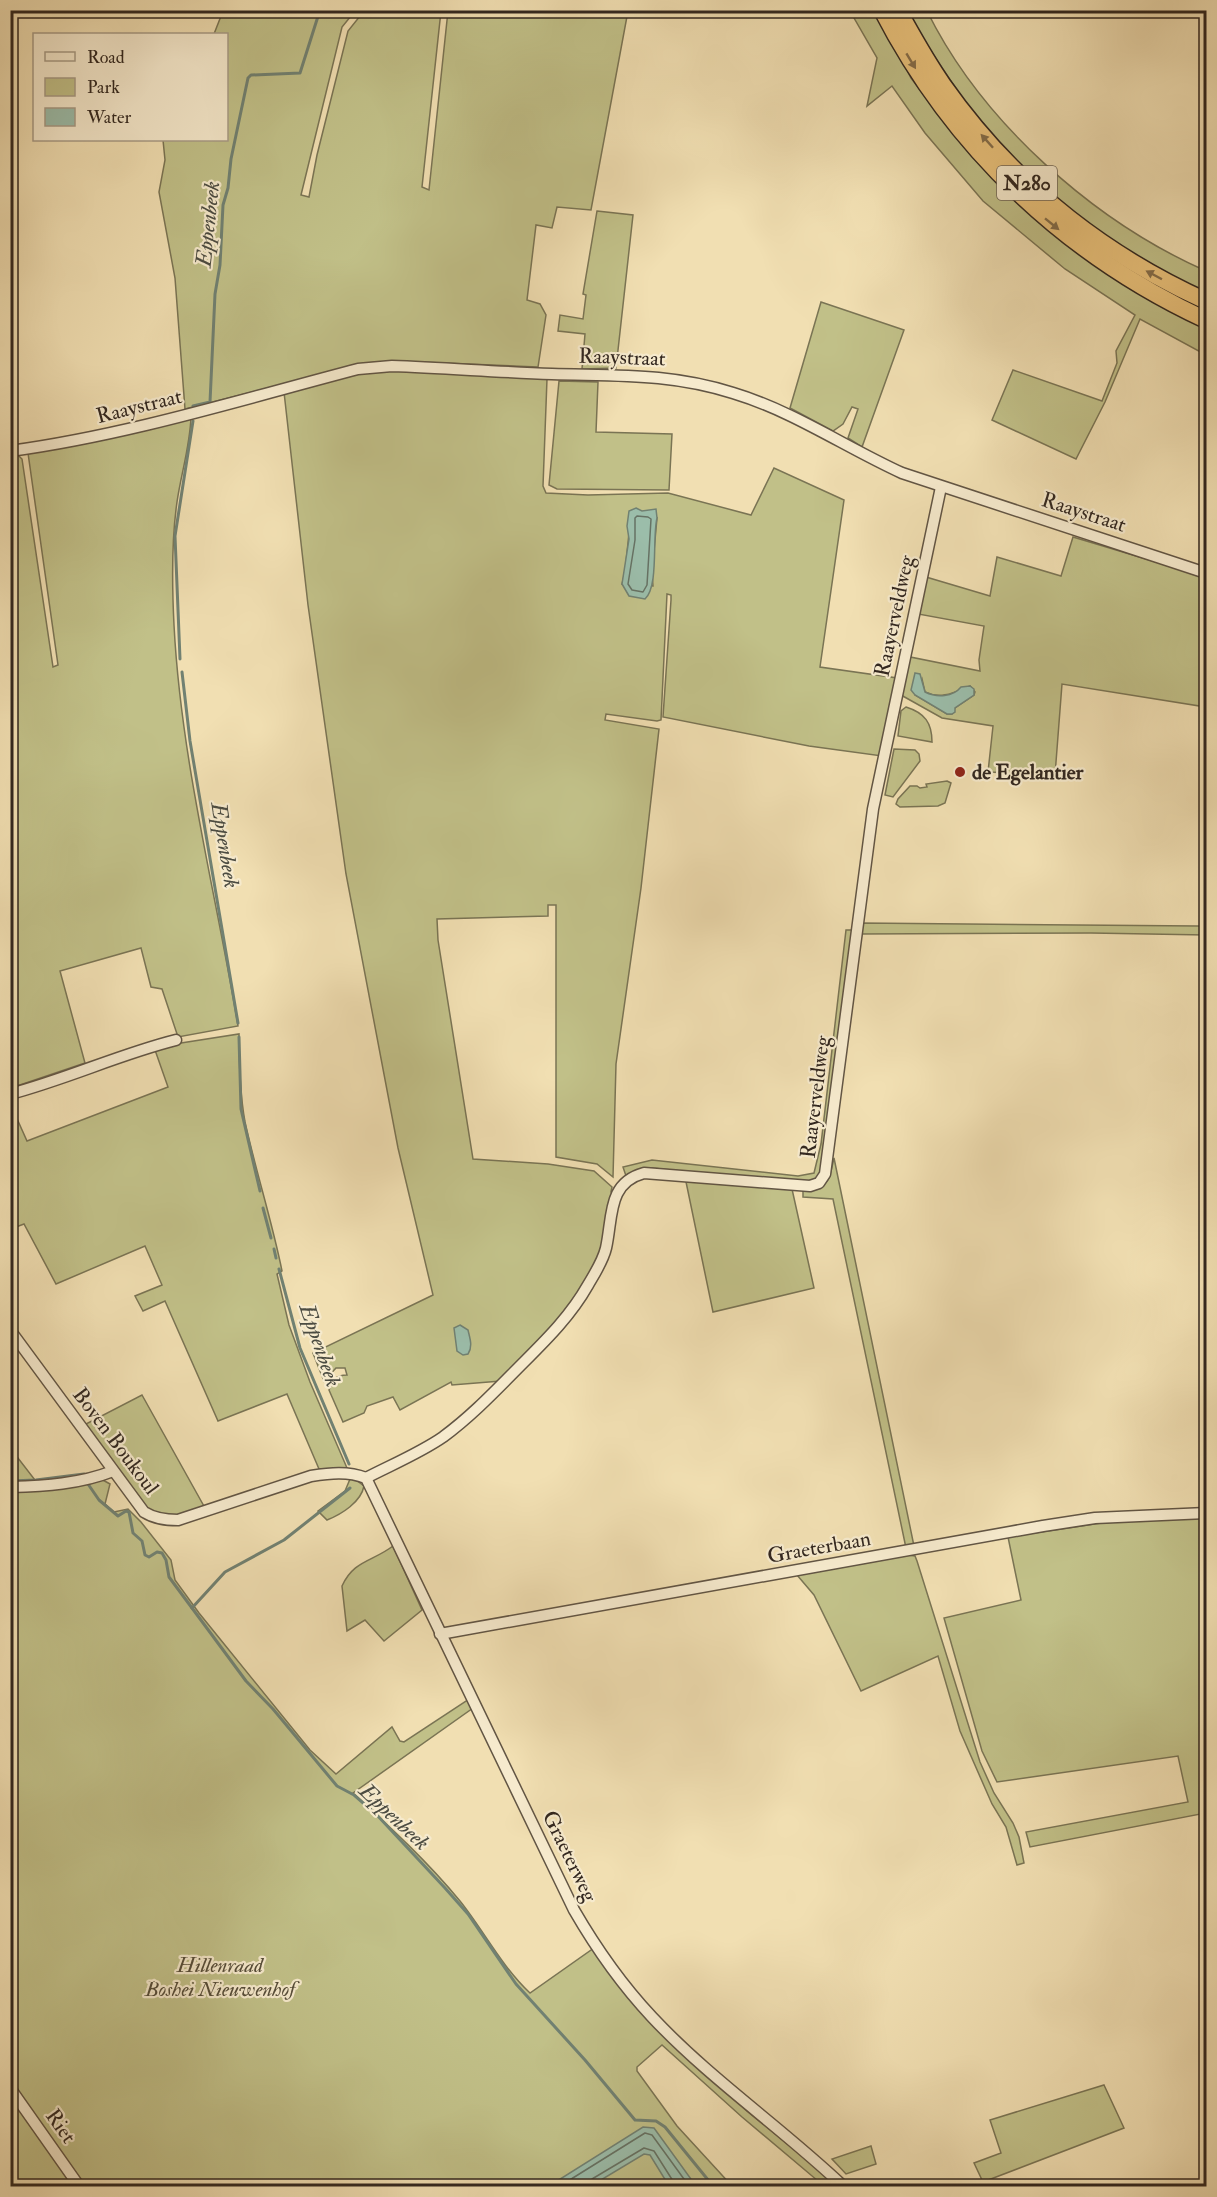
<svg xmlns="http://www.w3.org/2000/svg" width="1217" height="2197" viewBox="0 0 1217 2197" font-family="'IM FELL Double Pica',serif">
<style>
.green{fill:#c1c088;stroke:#7a7454;stroke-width:1.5;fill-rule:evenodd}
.water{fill:#9bbdaa;stroke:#718172;stroke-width:1.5}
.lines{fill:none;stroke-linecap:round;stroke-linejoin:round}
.shore{stroke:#667264;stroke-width:1.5}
.stream{stroke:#718172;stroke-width:3}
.minor-casing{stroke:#625544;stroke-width:13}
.highway-casing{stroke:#32271f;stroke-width:19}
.minor{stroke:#f6eacd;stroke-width:10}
.highway{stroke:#e8c079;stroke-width:16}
.oneway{fill:#846c48}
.poi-dot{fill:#8f2418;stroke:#f6eacd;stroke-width:2}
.labels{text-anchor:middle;stroke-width:4.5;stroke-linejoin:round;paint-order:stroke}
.shield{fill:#f6eacd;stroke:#6d6253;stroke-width:1.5}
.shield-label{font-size:20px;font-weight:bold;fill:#32271f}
.street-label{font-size:21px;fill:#32271f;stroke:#f6eacd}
.poi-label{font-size:21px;font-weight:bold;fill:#32271f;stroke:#f6eacd;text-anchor:start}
.park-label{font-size:21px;font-style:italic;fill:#564d39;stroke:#f6eacd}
.water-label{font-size:22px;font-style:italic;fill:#4c4c42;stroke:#f6eacd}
</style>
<rect width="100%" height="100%" fill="#f1dfb2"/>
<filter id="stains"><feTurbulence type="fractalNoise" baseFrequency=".00333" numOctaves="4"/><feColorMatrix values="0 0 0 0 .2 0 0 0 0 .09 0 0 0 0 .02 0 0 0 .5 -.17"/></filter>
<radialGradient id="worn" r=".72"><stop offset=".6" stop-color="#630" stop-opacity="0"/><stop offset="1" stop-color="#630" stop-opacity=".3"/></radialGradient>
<g class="green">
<polygon points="223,11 355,11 342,27 301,195 309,197 317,155 348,31 364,11 441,11 422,187 429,190 448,11 628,11 591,210 557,207 552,228 536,225 527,300 540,304 546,315 538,367 394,361 366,363 185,409 175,278 159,192 165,160 163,140 226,140 226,34 214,34"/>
<polygon points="850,11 877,11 911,78 963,146 1012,198 1050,231 1091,262 1206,328 1206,355 1140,319 1105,402 1076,459 992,420 1013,370 1102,401 1117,363 1116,351 1135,315 1065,269 983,201 925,133 892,86 867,106 877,58"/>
<path d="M904,11H927C982,122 1093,221 1206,271V293L1120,249L1063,206L1012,158L963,99Z"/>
<polygon points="597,211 633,215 616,368 582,369 585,334 558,331 560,315 583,319 586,295 583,294"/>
<polygon points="821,302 904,330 862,447 848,438 858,409 852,407 843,424 833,431 790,408"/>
<path d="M371,371H431L547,379L543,486L546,493L588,495L668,493L751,515L774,468L844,500L820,667L897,678L882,756L809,746L663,717L671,600V595L667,594L661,720L657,721L606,714L605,720L659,729L641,888L616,1064L613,1177L597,1164L556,1157V905H548V916L437,919L438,940L473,1159L548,1164L594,1171L612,1187L611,1192L614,1194L603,1250L564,1317L501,1381L452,1385L451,1382L400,1410L393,1397L367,1406L364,1413L343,1422L329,1390C333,1380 335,1375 347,1375L345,1368H336L324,1381L313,1353L433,1295L398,1148L346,874L308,605L284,392ZM657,518L652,573L653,586L622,584L625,572L629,533Z"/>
<polygon points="559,381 598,382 596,432 672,434 669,490 557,489 549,485"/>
<path d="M191,417C190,446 181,474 177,502C171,543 172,585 174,625C181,761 216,893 238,1026L178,1037L162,989L151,987L141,948L60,971L85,1063L11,1088V455L17,454L22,459L53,667L58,665L28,453Z"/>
<path d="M1073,537L1206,577V707L1062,684L1055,775L988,772L993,726L942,718L901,695L910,657L980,671L979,660L984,626L918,614L926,577L990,596L997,557L1061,576ZM922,679L925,692C941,700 955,692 970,686L975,692L974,695L955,708L952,714H947L915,695Z"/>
<path d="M906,707C925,713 932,723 932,742L898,736L901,711Z"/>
<polygon points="894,749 915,750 919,754 920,761 893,797 885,795"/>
<polygon points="947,781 951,783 945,803 938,806 900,807 896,804 898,799 910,786 917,786 920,788 927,787 926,784"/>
<polygon points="861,923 1198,926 1206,927 1206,935 1091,933 860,934"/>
<polygon points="846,930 853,930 823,1173 815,1182 797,1183 652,1168 636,1170 626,1176 623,1167 652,1160 798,1176 814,1173 821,1144"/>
<path d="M239,1034C239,1063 240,1094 245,1122C256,1172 272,1221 282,1271L277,1274L289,1325L310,1382L347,1468L319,1469L287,1394L218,1421L165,1301L143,1311L135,1296L162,1285L145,1246L56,1284L24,1224L11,1229L10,1103L27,1141L168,1087L155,1050L181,1043Z"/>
<path d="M834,1158L914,1546L906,1548L833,1199L803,1197V1190C830,1184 828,1185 834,1158Z"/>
<polygon points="685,1177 792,1189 814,1288 713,1312"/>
<polygon points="142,1395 205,1508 178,1516 167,1517 148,1510 84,1425"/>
<polygon points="11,1449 35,1480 11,1482"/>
<path d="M101,1479L110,1484L105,1504L114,1512L128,1509L141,1522L171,1560L175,1580L199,1613L310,1750L336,1774L392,1727L400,1741L404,1742L469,1699L473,1708L353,1793C390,1827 428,1862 460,1901C484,1931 502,1967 530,1993L594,1948L747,2111L839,2186H826L818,2181L742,2117L662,2045L637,2067V2071L677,2126L732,2186H11L10,1547L13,1546L10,1543L11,1492Z"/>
<path d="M350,1479L356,1480L364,1486C361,1502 342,1514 327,1520L318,1511L345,1491Z"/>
<polygon points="1206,1516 1206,1813 1030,1847 1026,1832 1188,1802 1178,1756 997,1782 982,1751 944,1618 1021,1600 1008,1537 1101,1523"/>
<path d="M393,1546L422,1610L384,1641L365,1620L347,1631L342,1586C354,1560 372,1562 393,1546Z"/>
<polygon points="908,1555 915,1556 917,1561 980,1762 994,1793 1013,1823 1019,1837 1024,1863 1017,1865 1006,1827 992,1804 960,1731 938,1656 861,1691 814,1595 797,1575"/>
<polygon points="1104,2085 1124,2128 983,2182 974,2163 1001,2153 990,2120"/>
<polygon points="871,2146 876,2164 846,2174 832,2159"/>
</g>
<g class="water">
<path d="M636,508L642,511L656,509L657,518C652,539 659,586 645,599L629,596L622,584L629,539L627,526L629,511Z"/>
<path d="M915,673L920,674L925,692C937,698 953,697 961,687L970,686L974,689V695L955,708V712L952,714H947L915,695L911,690Z"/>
<path d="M460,1325L468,1330C470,1339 473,1346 468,1354L463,1355L457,1351L454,1328Z"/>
<polygon points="643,2127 654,2128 696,2186 669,2186 650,2155 644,2154 591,2186 549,2186"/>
</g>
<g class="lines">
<g class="shore">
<polygon points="637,516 648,517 651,519 647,585 643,592 632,590 628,584 635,540 635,518"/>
<polyline points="560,2186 645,2133 652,2135 689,2186"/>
<polyline points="589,2186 592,2179 644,2148 654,2151 673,2181 674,2186"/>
</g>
<g class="stream">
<polyline points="193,406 210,402 215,294 220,265 223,205 228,188 231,159 248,78 251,75 300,73 320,10"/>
<polyline points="180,659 175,536 193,421"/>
<polyline points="182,672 190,741 238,1023"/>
<polyline points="239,1037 241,1109 260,1191"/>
<polyline points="263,1208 271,1238"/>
<polyline points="274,1249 276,1258"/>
<polyline points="279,1269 300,1348 349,1464"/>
<polyline points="10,1481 36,1480 84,1474"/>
<polyline points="88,1484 99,1500 118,1516 126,1511 129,1512 133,1533 142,1541 145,1555 149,1557 157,1552 162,1553 166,1560 169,1577 192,1608"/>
<polyline points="350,1488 284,1540 225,1572 192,1608 246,1681 273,1709 337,1786 354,1795 376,1814 445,1888 468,1914 516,1984 585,2060 635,2120 656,2121 665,2127 713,2186"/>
</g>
<defs>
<g id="minor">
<path d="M10,451C128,435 243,399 358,369L392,366C445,368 498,372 552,374C617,376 670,373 733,393C793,411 845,447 902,473L1206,573"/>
<path d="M10,1094C67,1079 120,1054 176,1040"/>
<path d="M10,1330L144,1512C155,1519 166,1520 178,1520L311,1476C330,1473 348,1471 366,1478L574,1910C596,1948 622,1985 652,2017C710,2079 782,2128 843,2186"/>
<path d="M366,1478C391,1465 420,1453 443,1437C473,1415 498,1388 524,1362C548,1338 571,1315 588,1285C595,1273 603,1261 606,1248C613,1217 607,1183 644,1173L810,1186L819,1183L825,1174L873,809L941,487"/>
<path d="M10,1487C45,1486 80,1484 113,1471"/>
<polyline points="440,1634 1043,1526 1095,1518 1206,1513"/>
<polyline points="10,2088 79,2186"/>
</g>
<g id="highway">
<path d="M882,10C953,148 1066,255 1206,320"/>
<path d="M898,10C912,35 926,61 943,85C1010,180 1100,253 1206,301"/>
</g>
</defs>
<use href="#minor" class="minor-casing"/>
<use href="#highway" class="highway-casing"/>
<use href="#minor" class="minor"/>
<use href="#highway" class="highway"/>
</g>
<defs><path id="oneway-solid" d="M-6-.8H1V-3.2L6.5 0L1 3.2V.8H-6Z" transform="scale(1.5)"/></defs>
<g class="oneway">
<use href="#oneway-solid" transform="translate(911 61) rotate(59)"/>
<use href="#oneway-solid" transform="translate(987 141) rotate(-132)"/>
<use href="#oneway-solid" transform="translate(1052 224) rotate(39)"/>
<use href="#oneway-solid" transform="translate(1154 275) rotate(-152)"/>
</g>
<circle class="poi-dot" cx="960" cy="772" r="6"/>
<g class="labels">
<rect class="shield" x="997" y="166" width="60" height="34" rx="4.5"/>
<g class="shield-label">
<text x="1027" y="190">N280</text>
</g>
<g class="street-label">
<text transform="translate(622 357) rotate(2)" y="7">Raaystraat</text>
<text transform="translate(139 406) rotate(-14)" y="7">Raaystraat</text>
<text transform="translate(1084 512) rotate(18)" y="7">Raaystraat</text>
<text transform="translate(894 616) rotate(-78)" y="7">Raayerveldweg</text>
<text transform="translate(815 1097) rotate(-83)" y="7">Raayerveldweg</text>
<text transform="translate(116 1441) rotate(53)" y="7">Boven Boukoul</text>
<text transform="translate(819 1547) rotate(-10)" y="7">Graeterbaan</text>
<text transform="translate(570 1856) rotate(64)" y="7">Graeterweg</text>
<text transform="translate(61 2126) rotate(55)" y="7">Riet</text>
</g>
<g class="poi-label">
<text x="972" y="779">de Egelantier</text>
</g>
<g class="park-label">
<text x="220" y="1972">Hillenraad<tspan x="220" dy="24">Boshei Nieuwenhof</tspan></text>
</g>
<g class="water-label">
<text transform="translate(207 224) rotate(-84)" y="8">Eppenbeek</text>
<text transform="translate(226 845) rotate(81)" y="8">Eppenbeek</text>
<text transform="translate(321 1345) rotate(71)" y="8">Eppenbeek</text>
<text transform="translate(395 1816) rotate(43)" y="8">Eppenbeek</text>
</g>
</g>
<rect width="1217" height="2197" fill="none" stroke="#f1dfb2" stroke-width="36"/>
<rect x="12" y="12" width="1193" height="2173" fill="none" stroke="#32271f" stroke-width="3"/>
<rect x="18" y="18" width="1181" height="2161" fill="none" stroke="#32271f" stroke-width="1.5"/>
<rect x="33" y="33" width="195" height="108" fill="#f6eacd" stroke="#a89c87" stroke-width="1.5"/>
<rect x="45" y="52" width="30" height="9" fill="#f6eacd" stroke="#a89c87" stroke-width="1.5"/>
<text x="87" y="63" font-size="18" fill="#32271f">Road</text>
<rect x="45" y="78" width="30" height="18" fill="#c1c088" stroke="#a89c87" stroke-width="1.5"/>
<text x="87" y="93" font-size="18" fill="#32271f">Park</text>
<rect x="45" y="108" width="30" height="18" fill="#9bbdaa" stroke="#a89c87" stroke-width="1.5"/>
<text x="87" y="123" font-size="18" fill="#32271f">Water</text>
<rect width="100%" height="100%" filter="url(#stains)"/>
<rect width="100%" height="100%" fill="url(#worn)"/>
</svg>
